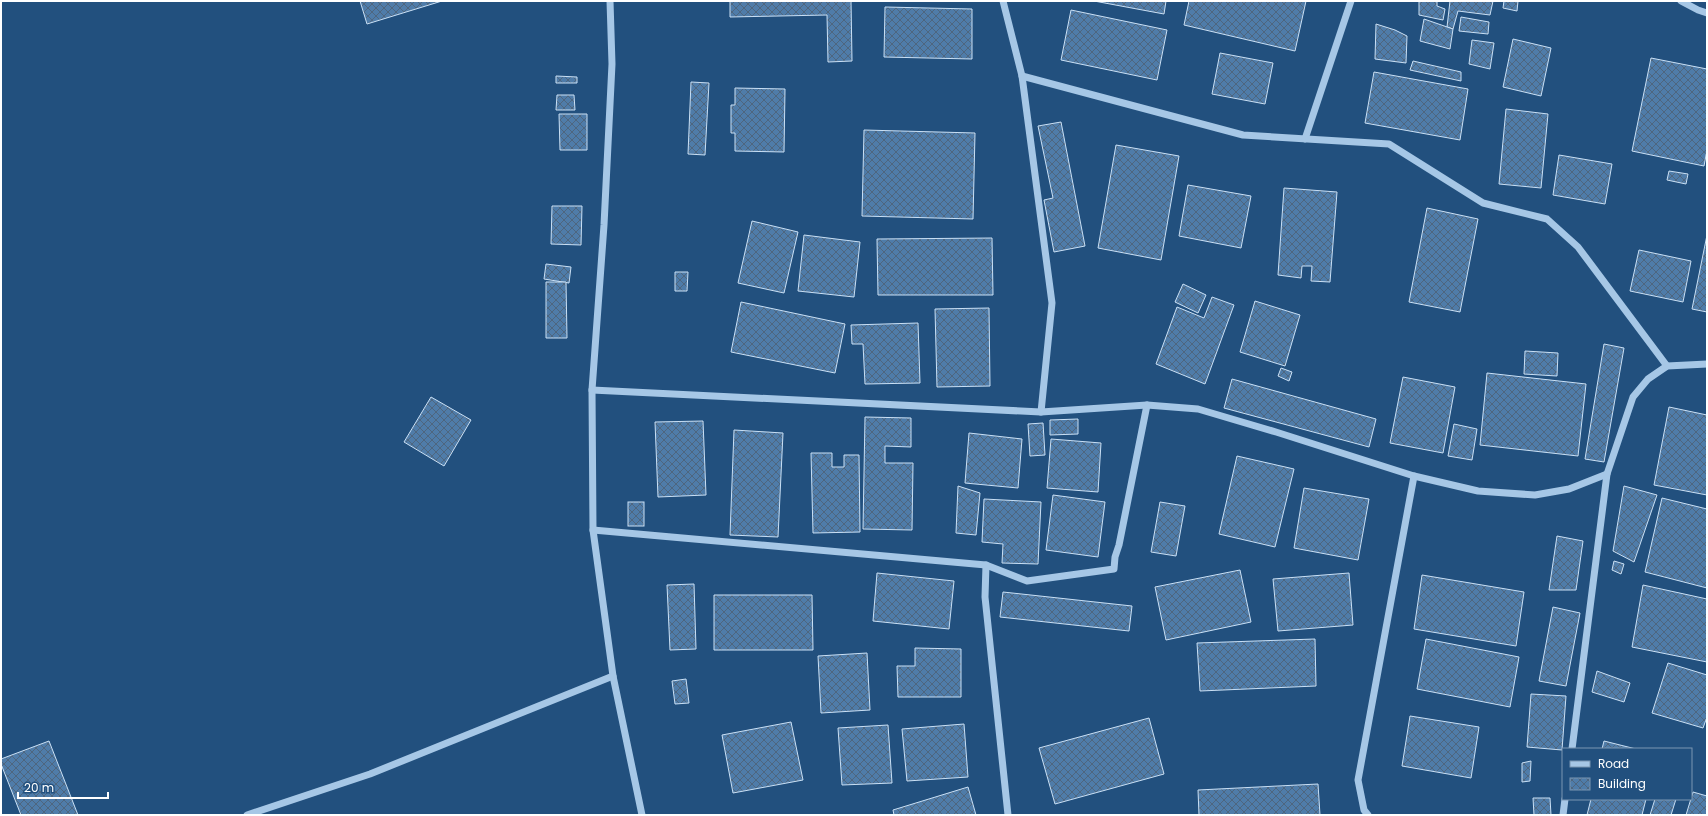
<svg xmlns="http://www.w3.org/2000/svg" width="1708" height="816" viewBox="0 0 1708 816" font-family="Poppins,sans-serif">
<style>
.building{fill:url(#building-cross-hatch);stroke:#cae0f5}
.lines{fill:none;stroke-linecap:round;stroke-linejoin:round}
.minor{stroke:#a6c7e6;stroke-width:7}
</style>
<defs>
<pattern id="building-cross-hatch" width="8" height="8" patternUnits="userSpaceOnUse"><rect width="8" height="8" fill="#4f7ca9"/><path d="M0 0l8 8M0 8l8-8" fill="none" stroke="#4e667f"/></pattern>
</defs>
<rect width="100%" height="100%" fill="#22507e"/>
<g class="building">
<polygon points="360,1 442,1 367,24"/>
<polygon points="730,1 851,1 852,61 828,62 827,15 730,17"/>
<polygon points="1094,1 1166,1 1164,14"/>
<polygon points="1189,1 1306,1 1295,51 1184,25"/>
<polygon points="1419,1 1437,1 1437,6 1445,9 1443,20 1419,15"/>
<polygon points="1450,1 1493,1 1490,15 1458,11 1453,29 1447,27"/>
<polygon points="1504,1 1518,1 1517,11 1503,8"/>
<polygon points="885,7 972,9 972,59 884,57"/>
<polygon points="1071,10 1167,30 1157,80 1061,60"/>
<polygon points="1461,17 1489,22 1488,34 1459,31"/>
<polygon points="1424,19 1453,29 1450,49 1420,41"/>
<polygon points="1376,24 1395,30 1407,36 1406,63 1375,59"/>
<polygon points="1513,39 1551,48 1541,96 1503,87"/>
<polygon points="1472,40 1494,43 1490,69 1469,64"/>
<polygon points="1220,53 1273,63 1265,104 1212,94"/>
<polygon points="1651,58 1707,69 1707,150 1704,166 1632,151"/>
<polygon points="1413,61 1461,72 1461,81 1410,70"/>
<polygon points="1374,72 1468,89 1460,140 1365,123"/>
<polygon points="556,76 577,77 577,83 556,83"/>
<polygon points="691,82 709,83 705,155 688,154"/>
<polygon points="735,88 785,89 784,152 735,151 735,133 731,133 731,105 735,105"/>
<polygon points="557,95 574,95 575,110 556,110"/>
<polygon points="1506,109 1548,114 1541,188 1499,184"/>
<polygon points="559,114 587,114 587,150 560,150"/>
<polygon points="1061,122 1085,246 1054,252 1044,200 1053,198 1038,126"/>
<polygon points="864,130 975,133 973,219 862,216"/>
<polygon points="1116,145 1179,156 1161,260 1098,248"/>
<polygon points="1559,155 1612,164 1605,204 1553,195"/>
<polygon points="1669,171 1688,174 1686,184 1667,180"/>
<polygon points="1188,185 1251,196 1241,248 1179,236"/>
<polygon points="1284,188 1337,192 1330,282 1311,281 1312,266 1302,266 1301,278 1278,275"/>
<polygon points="552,206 582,206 581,245 551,244"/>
<polygon points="1427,208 1478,219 1460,312 1409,302"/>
<polygon points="752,221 798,232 784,293 738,283"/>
<polygon points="804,235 860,242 854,297 798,291"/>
<polygon points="1707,235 1707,312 1692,309"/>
<polygon points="992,238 993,295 878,295 877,239"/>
<polygon points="1639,250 1691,261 1683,302 1630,291"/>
<polygon points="546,264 571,267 569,283 544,279"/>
<polygon points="675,272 688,272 687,291 675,291"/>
<polygon points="546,282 566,282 567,338 546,338"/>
<polygon points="1183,284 1206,295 1198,313 1175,302"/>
<polygon points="1212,297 1234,305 1205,384 1156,364 1177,307 1204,318"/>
<polygon points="1255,301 1300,315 1285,366 1240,352"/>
<polygon points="741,302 845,324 835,373 731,352"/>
<polygon points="989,308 990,386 937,387 935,309"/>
<polygon points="918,323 920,383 865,384 863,344 852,344 851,325"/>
<polygon points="1604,344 1624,348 1604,462 1585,459"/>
<polygon points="1525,351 1558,353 1557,376 1524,374"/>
<polygon points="1281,368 1292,372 1289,381 1278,376"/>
<polygon points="1487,373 1586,384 1578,456 1480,445"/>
<polygon points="1403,377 1455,387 1443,453 1390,443"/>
<polygon points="1232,379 1376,419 1369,447 1224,408"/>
<polygon points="431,397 471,420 444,466 404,442"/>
<polygon points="1669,407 1707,415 1707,495 1654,485"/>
<polygon points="865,417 911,418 911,447 885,446 885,463 913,463 912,530 863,529"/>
<polygon points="1078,419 1078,434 1050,435 1050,420"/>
<polygon points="703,421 706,495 658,497 655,422"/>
<polygon points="1043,423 1045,455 1030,456 1028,424"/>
<polygon points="1454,424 1477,429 1472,460 1448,456"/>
<polygon points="734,430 783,433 778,537 730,535"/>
<polygon points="969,433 1022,439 1018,488 965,483"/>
<polygon points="1051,439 1101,443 1098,492 1047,488"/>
<polygon points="811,453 832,453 832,467 844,467 844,455 859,455 860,532 813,533"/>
<polygon points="1237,456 1294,469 1275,547 1219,534"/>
<polygon points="958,486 980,493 976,535 956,533"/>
<polygon points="1624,486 1657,495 1634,562 1613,551"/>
<polygon points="1304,488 1369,499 1358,560 1294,548"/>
<polygon points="1053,495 1105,502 1098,557 1046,550"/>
<polygon points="1662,498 1707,509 1707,588 1645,572"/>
<polygon points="984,499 1041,502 1038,564 1002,563 1003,544 982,542"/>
<rect x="628" y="502" width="16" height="24"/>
<polygon points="1160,502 1185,506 1176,556 1151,552"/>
<polygon points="1557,536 1583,541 1576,590 1549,590"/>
<polygon points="1614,561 1624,564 1621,574 1612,570"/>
<polygon points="1240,570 1251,622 1166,640 1155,587"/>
<polygon points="877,573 954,581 949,629 873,621"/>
<polygon points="1349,573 1353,625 1278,631 1273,579"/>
<polygon points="1422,575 1524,592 1516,646 1414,629"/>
<polygon points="694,584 696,649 670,650 667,585"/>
<polygon points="1643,585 1707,599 1707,662 1632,647"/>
<polygon points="1003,592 1132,606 1129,631 1000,617"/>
<polygon points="714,595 812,595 813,650 714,650"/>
<polygon points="1553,607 1580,613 1566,686 1539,681"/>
<polygon points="1315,639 1316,686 1200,691 1197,643"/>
<polygon points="1426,639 1519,657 1510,707 1417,689"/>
<polygon points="915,648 961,649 961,697 898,697 897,666 915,666"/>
<polygon points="867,653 870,710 821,713 818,656"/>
<polygon points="1668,663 1707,675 1707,717 1703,728 1652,713"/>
<polygon points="1597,671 1630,683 1624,702 1592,692"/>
<polygon points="686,679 689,703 675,704 672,681"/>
<polygon points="1531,694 1566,696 1562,750 1527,747"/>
<polygon points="1410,716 1479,727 1471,778 1402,766"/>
<polygon points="1149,718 1164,774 1055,804 1039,748"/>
<polygon points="791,722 803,780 733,793 722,735"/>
<polygon points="964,724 968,777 907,781 902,729"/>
<polygon points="888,725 892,783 842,785 838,728"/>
<polygon points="49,741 78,815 21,815 1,764 1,759"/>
<polygon points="1604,741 1636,749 1602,749"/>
<polygon points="1531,761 1530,781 1522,782 1522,763"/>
<polygon points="1318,784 1320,815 1199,815 1198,790"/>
<polygon points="968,787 976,815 894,815 893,810"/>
<polygon points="1693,792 1707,796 1707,815 1686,815"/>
<polygon points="1533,798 1550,798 1551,815 1534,815"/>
<polygon points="1591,799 1646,799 1642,815 1587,815"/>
<polygon points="1655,799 1676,799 1671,815 1650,815"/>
</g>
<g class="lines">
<g class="minor">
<polyline points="610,1 612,64 604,225 592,390 593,530 613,676 642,815"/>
<polyline points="1003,1 1022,76 1052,303 1041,412"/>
<polyline points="1681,1 1698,10 1707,13"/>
<polyline points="1022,76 1243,135 1389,144 1483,203 1547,219 1578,247 1667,366"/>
<polyline points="1305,139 1351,1"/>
<polyline points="592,390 1041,412 1147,405 1198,409 1276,432 1414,476 1478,491 1535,495 1569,489 1607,474 1633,397 1648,379 1667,366 1707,364"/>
<polyline points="593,530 986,565 1027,581 1114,569 1115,557 1119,545 1147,405"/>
<polyline points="986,565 985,597 1008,815"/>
<polyline points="1572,749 1607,474"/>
<polyline points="247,815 370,774 613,676"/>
<polyline points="1368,815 1364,810 1358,780 1414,476"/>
<polyline points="1563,815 1565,799"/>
</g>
</g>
<rect width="1708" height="816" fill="none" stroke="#ffffff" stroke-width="4"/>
<rect x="1562" y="748" width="130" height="52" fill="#22507e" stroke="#7a96b2"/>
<rect x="1570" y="761" width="20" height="6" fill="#a6c7e6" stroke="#7a96b2"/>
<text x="1598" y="768" font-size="12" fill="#ffffff">Road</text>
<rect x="1570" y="778" width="20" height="12" fill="url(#building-cross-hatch)" stroke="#7a96b2"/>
<text x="1598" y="788" font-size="12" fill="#ffffff">Building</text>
<path d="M18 792v6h90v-6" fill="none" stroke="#ffffff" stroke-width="2"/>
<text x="24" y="792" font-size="12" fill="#ffffff" stroke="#22507e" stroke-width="3" paint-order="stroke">20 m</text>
</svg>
